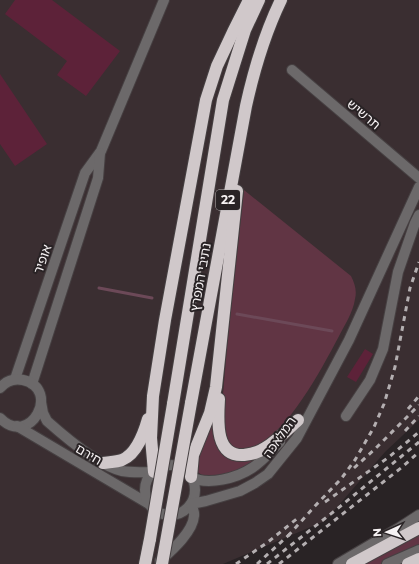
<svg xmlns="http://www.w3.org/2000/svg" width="419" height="564" viewBox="0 0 419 564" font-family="Montserrat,'Noto Sans Hebrew',sans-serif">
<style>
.built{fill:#3a2e31}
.green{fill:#613544}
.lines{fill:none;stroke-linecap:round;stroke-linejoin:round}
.stream{stroke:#6c4958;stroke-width:3}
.building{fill:#5d2239}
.minor-casing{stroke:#464042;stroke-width:12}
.highway-casing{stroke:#464042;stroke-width:14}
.minor{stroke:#6c696a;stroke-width:10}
.highway{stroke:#d0c8ca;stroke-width:12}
.rail{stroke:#b4afb1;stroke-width:3;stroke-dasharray:5 5;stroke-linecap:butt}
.highway-bridge-casing{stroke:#464042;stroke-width:14;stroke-linecap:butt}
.highway-bridge{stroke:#d0c8ca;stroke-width:12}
.labels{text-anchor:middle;stroke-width:4;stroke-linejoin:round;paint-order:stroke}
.shield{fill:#292325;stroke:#b8b4b5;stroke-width:1}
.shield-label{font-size:12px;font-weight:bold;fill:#f6f2f3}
.street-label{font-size:13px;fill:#f6f2f3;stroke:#292325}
</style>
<rect width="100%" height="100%" fill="#292325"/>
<polygon class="built" points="0,0 419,0 419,420 385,452 325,521 223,564 0,564"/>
<g class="green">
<path d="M244,190L351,276C355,284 357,291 355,299C353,313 344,326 338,338C321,370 287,434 253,448C244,451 238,450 230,446L221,418L227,347Z"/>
<path d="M215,406L223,450L265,455C248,465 227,480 206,476C202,476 198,472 195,470Z"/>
<polygon points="419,532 419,548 382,564 358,564"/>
</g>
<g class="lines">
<g class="stream">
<polyline points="99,288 152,298"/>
<polyline points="237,314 332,331"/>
</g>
</g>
<g class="building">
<polygon points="15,0 52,0 120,51 86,96 57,75 67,61 5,14"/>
<polygon points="0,74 47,144 15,166 0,144"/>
<polygon points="365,349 373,354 356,382 347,377"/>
</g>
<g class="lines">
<defs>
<g id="minor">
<polyline points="292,70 419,178"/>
<polyline points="15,379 85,173 101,151 164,0"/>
<polyline points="32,384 98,178 100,153"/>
<path d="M0,388C6,381 14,378 23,380C62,389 30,449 0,418"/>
<path d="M41,402L43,413L47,421C65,437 99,466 122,471C133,473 143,472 154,472"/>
<polyline points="346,416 370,380 383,349 398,272 415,223 419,215"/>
<polyline points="17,426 149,504"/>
<circle cx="170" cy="490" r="25"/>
<path d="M191,477C208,486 237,478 252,468C263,461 271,451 280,442"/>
<path d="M160,561C171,551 193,532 194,516C195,512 192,507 191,504L206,501L240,491L255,483L268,474L297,438L349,340L419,187"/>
<polyline points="338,564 399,528 419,515"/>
<polyline points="387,564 419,550"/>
</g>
<g id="highway">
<path d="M219,399C218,419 214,457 244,455C252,454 258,453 265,448C277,441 287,430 298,420"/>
<path d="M191,403L246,106C254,70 265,33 281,0"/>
<polyline points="173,404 223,100 245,30 259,0"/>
<path d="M103,463C109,462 116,462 122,460C137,454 144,433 148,419"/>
<polyline points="154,472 151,438 153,396 165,320 206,100 217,66 233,32 249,0"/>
<polyline points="191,477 193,455 210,413 216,387 237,191"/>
<polyline points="145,564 150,539"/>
<polyline points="352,564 419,528"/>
<polyline points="408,564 419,559"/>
</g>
</defs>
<use href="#minor" class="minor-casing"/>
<use href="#highway" class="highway-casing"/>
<use href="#minor" class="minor"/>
<use href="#highway" class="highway"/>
<g class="rail">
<polyline points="408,409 419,396"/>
<polyline points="405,431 419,416"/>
<polyline points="354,468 375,449 419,405"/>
<polyline points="325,502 389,457 419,432"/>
<polyline points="288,536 315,506 341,479 355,460 374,427 384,404 395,367 410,288 419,262"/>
<polyline points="236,564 268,542 299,517"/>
<polyline points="257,564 291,533"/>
<polyline points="267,564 337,509 419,442"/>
<polyline points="279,564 401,468 419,452"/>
</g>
<defs>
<g id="highway-bridge">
<polyline points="150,539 173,404"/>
<polyline points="162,564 191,403"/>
</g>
</defs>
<use href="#highway-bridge" class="highway-bridge-casing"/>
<use href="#highway-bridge" class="highway-bridge"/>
</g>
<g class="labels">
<rect class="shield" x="216" y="190" width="24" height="20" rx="3"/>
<g class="shield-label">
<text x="228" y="204">22</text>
</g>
<g class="street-label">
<text transform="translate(364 114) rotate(40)" y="5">תרשיש</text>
<text transform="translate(42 259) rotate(-71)" y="5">אופיר</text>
<text transform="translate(200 277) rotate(-80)" y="5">נתיבי המפרץ</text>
<text transform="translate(279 437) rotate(-55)" y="5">המלאכה</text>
<text transform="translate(89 454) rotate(30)" y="5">חירם</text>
</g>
</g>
<g transform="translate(387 532) rotate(267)" stroke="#292325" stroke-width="3" paint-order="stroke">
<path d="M0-3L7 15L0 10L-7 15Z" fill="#f6f2f3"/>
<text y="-6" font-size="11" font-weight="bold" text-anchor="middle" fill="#f6f2f3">N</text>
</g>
</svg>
